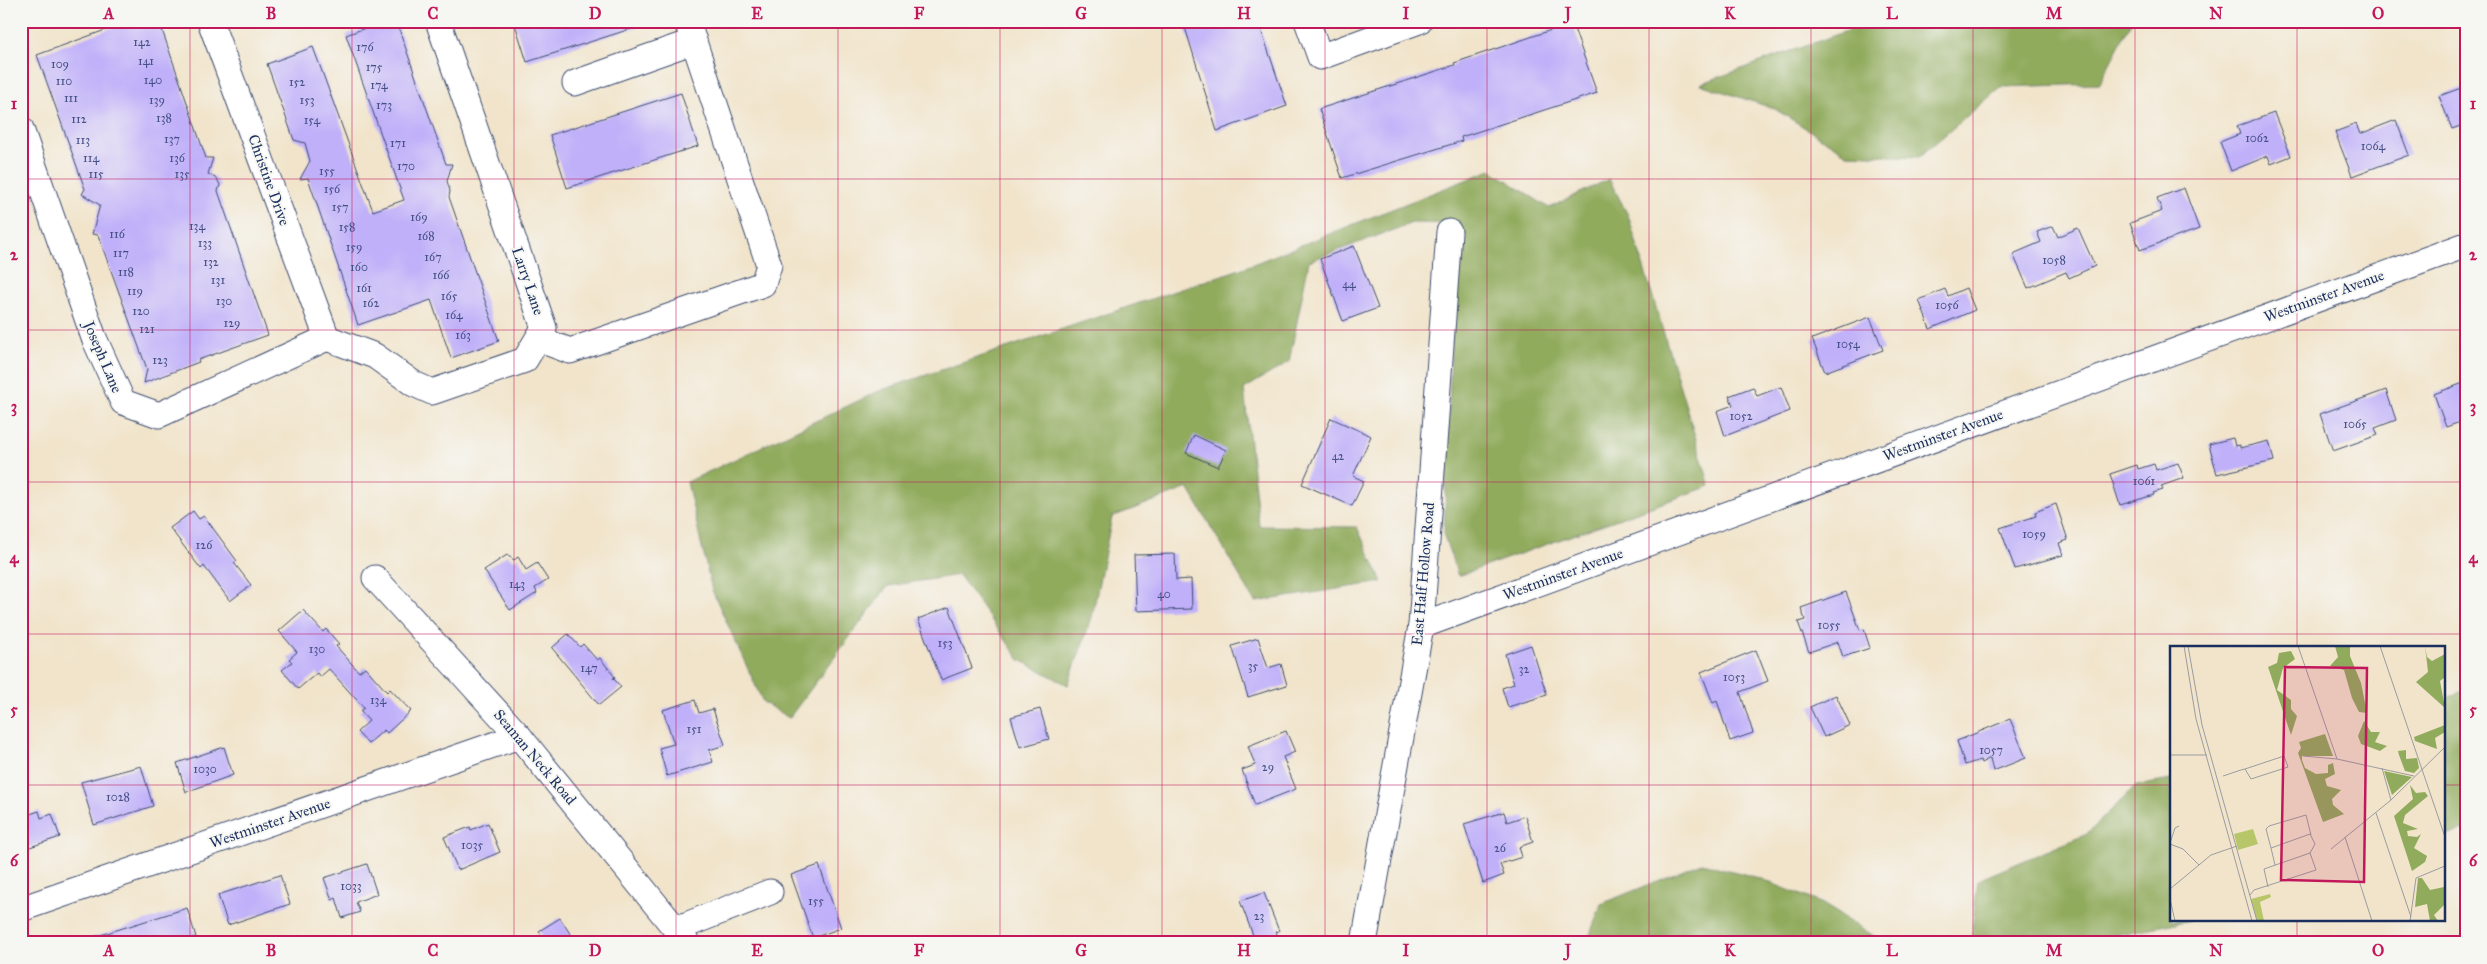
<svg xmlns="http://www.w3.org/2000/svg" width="2487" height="964" viewBox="0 0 2487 964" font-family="'IM FELL Great Primer',serif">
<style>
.forest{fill:#91ab5d;stroke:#566d5e}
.building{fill:#c0b0f9}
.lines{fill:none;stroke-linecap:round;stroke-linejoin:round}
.minor-casing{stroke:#3b4a6e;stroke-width:27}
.minor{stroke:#fff;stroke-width:25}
.grid{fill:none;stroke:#c2185b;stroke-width:1;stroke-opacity:0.55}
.labels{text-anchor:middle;stroke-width:4;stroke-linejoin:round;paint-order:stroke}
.number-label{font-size:12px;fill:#444f85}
.street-label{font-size:15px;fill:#1b2f5e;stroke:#f6f6f2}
.inset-road{fill:none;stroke:#9b9c9f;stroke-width:1}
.view{fill:#c2185b;fill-opacity:0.15;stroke:#c2185b;stroke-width:2.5}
.inset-edge{fill:none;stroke:#1b2f5e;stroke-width:2.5}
.neatline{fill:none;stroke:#c2185b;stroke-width:2}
.grid-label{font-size:16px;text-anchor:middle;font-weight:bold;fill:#c2185b}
</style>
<rect width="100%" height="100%" fill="#f6f6f2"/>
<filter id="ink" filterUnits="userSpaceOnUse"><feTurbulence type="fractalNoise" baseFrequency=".02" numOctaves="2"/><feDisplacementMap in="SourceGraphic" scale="10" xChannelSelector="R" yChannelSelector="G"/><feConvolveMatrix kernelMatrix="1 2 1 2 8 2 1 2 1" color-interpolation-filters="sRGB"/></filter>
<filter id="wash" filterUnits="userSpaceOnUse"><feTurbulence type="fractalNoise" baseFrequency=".0096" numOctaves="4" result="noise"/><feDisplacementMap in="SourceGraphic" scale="20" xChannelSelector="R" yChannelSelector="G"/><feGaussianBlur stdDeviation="1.12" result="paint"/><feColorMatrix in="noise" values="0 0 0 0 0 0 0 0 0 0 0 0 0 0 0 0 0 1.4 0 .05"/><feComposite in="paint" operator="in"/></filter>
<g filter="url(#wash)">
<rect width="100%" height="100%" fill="#f1e4cb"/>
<g class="forest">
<polygon points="1874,21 2132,21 2099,84 2001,87 1919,157 1847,154 1775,109 1700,84"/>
<polygon points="1491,170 1549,208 1609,179 1628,215 1710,486 1458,576 1444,536 1456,224 1412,223 1309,261 1289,362 1244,389 1259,526 1357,527 1382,582 1255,602 1188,488 1112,517 1092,617 1068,685 1020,660 959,575 888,586 789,718 763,702 712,590 687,482 879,391 1243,268"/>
<polygon points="2466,690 2466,828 2443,838 2443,699"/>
<polygon points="2171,780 2171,920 2191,920 2074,943 1971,943 1978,880 2087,834 2136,786"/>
<polygon points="1702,863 1759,878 1823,904 1877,938 1869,943 1587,943 1601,904"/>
</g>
<g id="blocks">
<g class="building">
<polygon points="130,21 159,21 206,158 213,158 208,174 217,179 220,185 218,191 268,335 198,360 199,362 144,383 147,369 98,235 92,234 100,205 82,194 85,189 37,55"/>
<polygon points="385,21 400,21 399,29 446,164 452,164 447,181 450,191 449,197 499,341 451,358 431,300 358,325 308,178 300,179 310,161 305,143 294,140 267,64 313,47 373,211 404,200 346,35"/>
<polygon points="514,21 643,21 643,25 527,62"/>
<polygon points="1183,21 1258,21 1287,106 1217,131"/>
<polygon points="1572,23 1597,93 1461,137 1462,141 1342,178 1319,109 1455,65 1454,63"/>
<polygon points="2461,88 2466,100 2466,124 2452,129 2439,96"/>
<polygon points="681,93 698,146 567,188 550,135"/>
<polygon points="2274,113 2291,156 2271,164 2268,156 2231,171 2220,142 2240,134 2237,126"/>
<polygon points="2396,120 2409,155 2352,176 2335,132 2356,124 2360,134"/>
<polygon points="2184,188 2199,229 2140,250 2130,223 2162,211 2157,198"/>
<polygon points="2053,226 2058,237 2078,228 2095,266 2069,278 2066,272 2028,288 2013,254 2041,242 2037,232"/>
<polygon points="1354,246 1378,308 1343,321 1320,259"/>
<polygon points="1966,288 1975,310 1930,329 1919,300 1945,289 1948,296"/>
<polygon points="1870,317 1883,350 1825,372 1812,339"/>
<polygon points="2466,382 2466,420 2446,427 2434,394"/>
<polygon points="1753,387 1757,396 1781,387 1790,411 1725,436 1717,411 1733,405 1729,396"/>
<polygon points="2386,390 2396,420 2375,428 2378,435 2333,451 2320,414"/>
<polygon points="1331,418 1371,436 1353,476 1364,481 1352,506 1302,484"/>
<polygon points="1194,435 1226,450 1218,467 1186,453"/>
<polygon points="2233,438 2235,446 2240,445 2240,448 2269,441 2274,461 2217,474 2209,444"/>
<polygon points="2178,463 2184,478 2161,486 2163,490 2153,493 2154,495 2120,505 2110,474 2137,465 2138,469 2154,464 2156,470"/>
<polygon points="2056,504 2068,540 2059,543 2063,555 2015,569 2000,528 2036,516 2035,512"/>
<polygon points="193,511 199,519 204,516 237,561 234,563 251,585 230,601 204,566 201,569 170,528"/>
<polygon points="1175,554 1176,580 1191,579 1192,609 1136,611 1134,555"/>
<polygon points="507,555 514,560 518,557 526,570 537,563 548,580 535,588 537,593 510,610 484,570"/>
<polygon points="1846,592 1860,630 1864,629 1870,648 1843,657 1838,642 1809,652 1798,622 1805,620 1801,608"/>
<polygon points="949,607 972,668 941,680 918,619"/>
<polygon points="303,610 323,632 326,629 339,644 336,646 359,672 365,667 387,692 390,689 411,711 387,733 384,730 368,744 357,732 369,721 360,711 364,708 329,669 320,677 317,673 298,689 282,670 292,662 289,659 297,652 279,631"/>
<polygon points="568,634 580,647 583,644 597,660 600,658 615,677 613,678 621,687 599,705 552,648"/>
<polygon points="1258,638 1268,668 1281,664 1287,685 1248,697 1232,646"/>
<polygon points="1531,645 1547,695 1508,707 1502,688 1514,684 1505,654"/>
<polygon points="1756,650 1768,681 1740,692 1753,733 1730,741 1717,701 1713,703 1701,672"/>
<polygon points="1836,695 1850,725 1824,737 1810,707"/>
<polygon points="695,700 699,713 713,709 725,745 709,750 713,762 667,776 659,748 674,744 663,710"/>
<polygon points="1040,709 1049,739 1020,747 1011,717"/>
<polygon points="2010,719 2026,758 1993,771 1990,758 1981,763 1980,760 1965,765 1957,741"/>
<polygon points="1286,731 1295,752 1283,757 1296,789 1255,805 1242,770 1255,765 1248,746"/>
<polygon points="224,747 233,775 186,792 177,763"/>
<polygon points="141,766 153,806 94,825 81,782"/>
<polygon points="39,811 41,818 52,814 60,837 21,850 21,817"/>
<polygon points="1504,812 1507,822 1525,816 1533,842 1519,847 1522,857 1500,864 1504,875 1483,883 1464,824"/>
<polygon points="488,823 500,852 458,870 444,837 470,827 471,830"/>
<polygon points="367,864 377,894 356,902 360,912 342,918 336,898 332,900 324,878"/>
<polygon points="819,865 841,928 813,938 791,875"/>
<polygon points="280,875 290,904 228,925 218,895"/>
<polygon points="1264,893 1279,931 1276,932 1281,943 1256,943 1240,901"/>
<polygon points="187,908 196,937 179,943 88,943 88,939"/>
<polygon points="560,918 576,943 546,943 539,931"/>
</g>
</g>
</g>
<g filter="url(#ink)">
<use href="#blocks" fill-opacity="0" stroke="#3b4a6e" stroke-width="1"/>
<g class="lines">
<defs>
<g id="minor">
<polyline points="210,21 327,338"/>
<polyline points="1307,21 1320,57 1419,21"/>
<polyline points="575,83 694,41"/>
<polyline points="21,129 94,338 123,402 159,415 327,338"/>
<polyline points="327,338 375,356 414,384 432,392 525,360 544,328 438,21"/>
<polyline points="538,339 570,351 763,284 769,265 687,21"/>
<polyline points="375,578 519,736 687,943"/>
<polyline points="1421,626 2466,245"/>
<polyline points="21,909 519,736"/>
<polyline points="676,929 770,892"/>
<polyline points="1364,943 1421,626 1449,232"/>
</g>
</defs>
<use href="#minor" class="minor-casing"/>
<use href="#minor" class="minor"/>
</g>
</g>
<path class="grid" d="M190,21V943M352,21V943M514,21V943M676,21V943M838,21V943M1000,21V943M1162,21V943M1325,21V943M1487,21V943M1649,21V943M1811,21V943M1973,21V943M2135,21V943M2297,21V648M21,179H2466M21,330H2466M21,482H2466M21,634H2466M21,785H2171M2443,785H2466M2297,920V943"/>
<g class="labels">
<g class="number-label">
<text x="142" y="46">142</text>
<text x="365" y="51">176</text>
<text x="146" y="65">141</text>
<text x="60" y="68">109</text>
<text x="374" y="71">175</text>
<text x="153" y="84">140</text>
<text x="64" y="85">110</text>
<text x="297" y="86">152</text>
<text x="379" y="89">174</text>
<text x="71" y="102">111</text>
<text x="157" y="104">139</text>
<text x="307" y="104">153</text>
<text x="384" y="109">173</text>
<text x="164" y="122">138</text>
<text x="79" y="123">112</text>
<text x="312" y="124">154</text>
<text x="2257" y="142">1062</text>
<text x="172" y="143">137</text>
<text x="83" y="144">113</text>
<text x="398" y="147">171</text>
<text x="2373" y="150">1064</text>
<text x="91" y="162">114</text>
<text x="177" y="162">136</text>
<text x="406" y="170">170</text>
<text x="327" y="175">155</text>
<text x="96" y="178">115</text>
<text x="182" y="178">135</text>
<text x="332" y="193">156</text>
<text x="340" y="211">157</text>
<text x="419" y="221">169</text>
<text x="197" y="230">134</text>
<text x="347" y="231">158</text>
<text x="117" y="238">116</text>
<text x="426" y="240">168</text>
<text x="205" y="247">133</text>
<text x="354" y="251">159</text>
<text x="121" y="257">117</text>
<text x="433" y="261">167</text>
<text x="2054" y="264">1058</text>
<text x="211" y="266">132</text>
<text x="359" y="271">160</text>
<text x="126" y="276">118</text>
<text x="441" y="279">166</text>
<text x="218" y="284">131</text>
<text x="1349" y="288">44</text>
<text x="364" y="292">161</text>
<text x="135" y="295">119</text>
<text x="449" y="300">165</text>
<text x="224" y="305">130</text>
<text x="371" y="307">162</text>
<text x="1947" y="309">1056</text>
<text x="141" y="315">120</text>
<text x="454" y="319">164</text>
<text x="232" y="327">129</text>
<text x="147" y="333">121</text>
<text x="463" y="339">163</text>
<text x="1848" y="348">1054</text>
<text x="160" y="364">123</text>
<text x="1741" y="420">1052</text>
<text x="2355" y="428">1065</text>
<text x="1338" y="460">42</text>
<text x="2144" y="485">1061</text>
<text x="2034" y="538">1059</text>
<text x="204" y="549">126</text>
<text x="517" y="588">143</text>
<text x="1164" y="598">40</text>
<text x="1829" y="629">1055</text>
<text x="945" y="647">153</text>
<text x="317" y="653">130</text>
<text x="1253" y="670">35</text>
<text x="589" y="672">147</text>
<text x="1524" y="673">32</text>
<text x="1734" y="681">1053</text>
<text x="378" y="704">134</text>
<text x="694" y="733">151</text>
<text x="1991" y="754">1057</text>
<text x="1268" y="771">29</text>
<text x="205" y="773">1030</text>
<text x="118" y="801">1028</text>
<text x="472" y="849">1035</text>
<text x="1500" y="852">26</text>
<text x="351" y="890">1033</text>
<text x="816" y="905">155</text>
<text x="1259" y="920">23</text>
</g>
<g class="street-label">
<text transform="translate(269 180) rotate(70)" y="5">Christine Drive</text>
<text transform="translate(528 281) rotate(71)" y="5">Larry Lane</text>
<text transform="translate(2324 296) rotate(-20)" y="5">Westminster Avenue</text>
<text transform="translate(103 357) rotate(67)" y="5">Joseph Lane</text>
<text transform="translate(1943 435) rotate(-20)" y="5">Westminster Avenue</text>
<text transform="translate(1423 574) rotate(-85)" y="5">East Half Hollow Road</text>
<text transform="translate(1563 574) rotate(-20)" y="5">Westminster Avenue</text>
<text transform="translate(535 757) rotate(50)" y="5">Seaman Neck Road</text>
<text transform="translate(270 823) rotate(-19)" y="5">Westminster Avenue</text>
</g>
</g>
<g transform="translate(2170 646)">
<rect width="275" height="275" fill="#f1e4cb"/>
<path d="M83,183L88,198L68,204L64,188ZM100,248L101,251L90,256L94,275H87L81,253Z" fill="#b7c669"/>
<path d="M165,0H180V10L191,37L197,67L189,66L182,52L174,24L160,20L168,11ZM255,0L257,11L262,15L275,8V31L270,35L275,62L246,36L258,26ZM121,5L125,13L113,22L107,44L121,54V63L127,70L121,89L98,21L107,17L109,7ZM194,75L201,86H210L205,96L217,100L210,105L191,98L188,90ZM275,79V86L265,92L267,103L245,95L244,91ZM155,88L163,110H132V114L135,122L146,128L158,127V119L163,117L165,128L155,133L157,140L171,144L162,153L163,159L174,168L153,176L128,107L131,102L129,96ZM236,104V113L247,112L249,122L244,127L235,125L229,109L228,105ZM214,125L242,131L222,149ZM240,139L246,147L255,146L258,150L235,169L233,177L248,183L237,185L238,190L247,191L251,188L244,202L257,210L255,216L242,225L224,170L243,153ZM248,232H252L260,244L274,241L275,258L264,269L268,275H260L257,258L245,261Z" fill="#91ab5d"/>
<path class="inset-road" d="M14,0L26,73L82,275M18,0L32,79L87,275M128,0L167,113M210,0L275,191M0,109H37M133,110L167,113L244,130M212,122L221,154M53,130L71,124L75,123L114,110L118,121L81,133L75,123M206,167L241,271M175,191L202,275M0,197L5,182L9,180M0,198L13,203L29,219M101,202L96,183L99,180L136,169L141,189M161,203L221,154L275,101M105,219L101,202L140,188L145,198L140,207M98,241L94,223L140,207M0,243L41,209L67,200M80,249L84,244L146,224L140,207M0,253L5,275M240,275L246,232L275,220"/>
<path class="view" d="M115,21L197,22L194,236L111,234Z"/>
<rect width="275" height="275" class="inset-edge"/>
</g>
<rect width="2487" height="964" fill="none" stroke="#f6f6f2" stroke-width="55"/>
<rect x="28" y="28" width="2432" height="908" class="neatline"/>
<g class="grid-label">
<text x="109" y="19">A</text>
<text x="271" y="19">B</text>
<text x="433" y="19">C</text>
<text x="595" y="19">D</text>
<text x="757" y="19">E</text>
<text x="919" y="19">F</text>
<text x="1081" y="19">G</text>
<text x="1244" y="19">H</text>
<text x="1406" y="19">I</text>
<text x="1568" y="19">J</text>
<text x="1730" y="19">K</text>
<text x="1892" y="19">L</text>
<text x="2054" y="19">M</text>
<text x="2216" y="19">N</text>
<text x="2378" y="19">O</text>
<text x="14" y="109">1</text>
<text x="2473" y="109">1</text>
<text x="14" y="260">2</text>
<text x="2473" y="260">2</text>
<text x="14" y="412">3</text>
<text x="2473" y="412">3</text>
<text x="14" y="563">4</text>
<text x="2473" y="563">4</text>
<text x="14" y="715">5</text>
<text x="2473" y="715">5</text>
<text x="14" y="866">6</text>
<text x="2473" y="866">6</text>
<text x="109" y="956">A</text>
<text x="271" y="956">B</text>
<text x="433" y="956">C</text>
<text x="595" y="956">D</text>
<text x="757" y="956">E</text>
<text x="919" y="956">F</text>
<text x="1081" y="956">G</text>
<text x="1244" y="956">H</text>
<text x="1406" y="956">I</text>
<text x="1568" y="956">J</text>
<text x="1730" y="956">K</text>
<text x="1892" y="956">L</text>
<text x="2054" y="956">M</text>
<text x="2216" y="956">N</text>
<text x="2378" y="956">O</text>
</g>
</svg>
